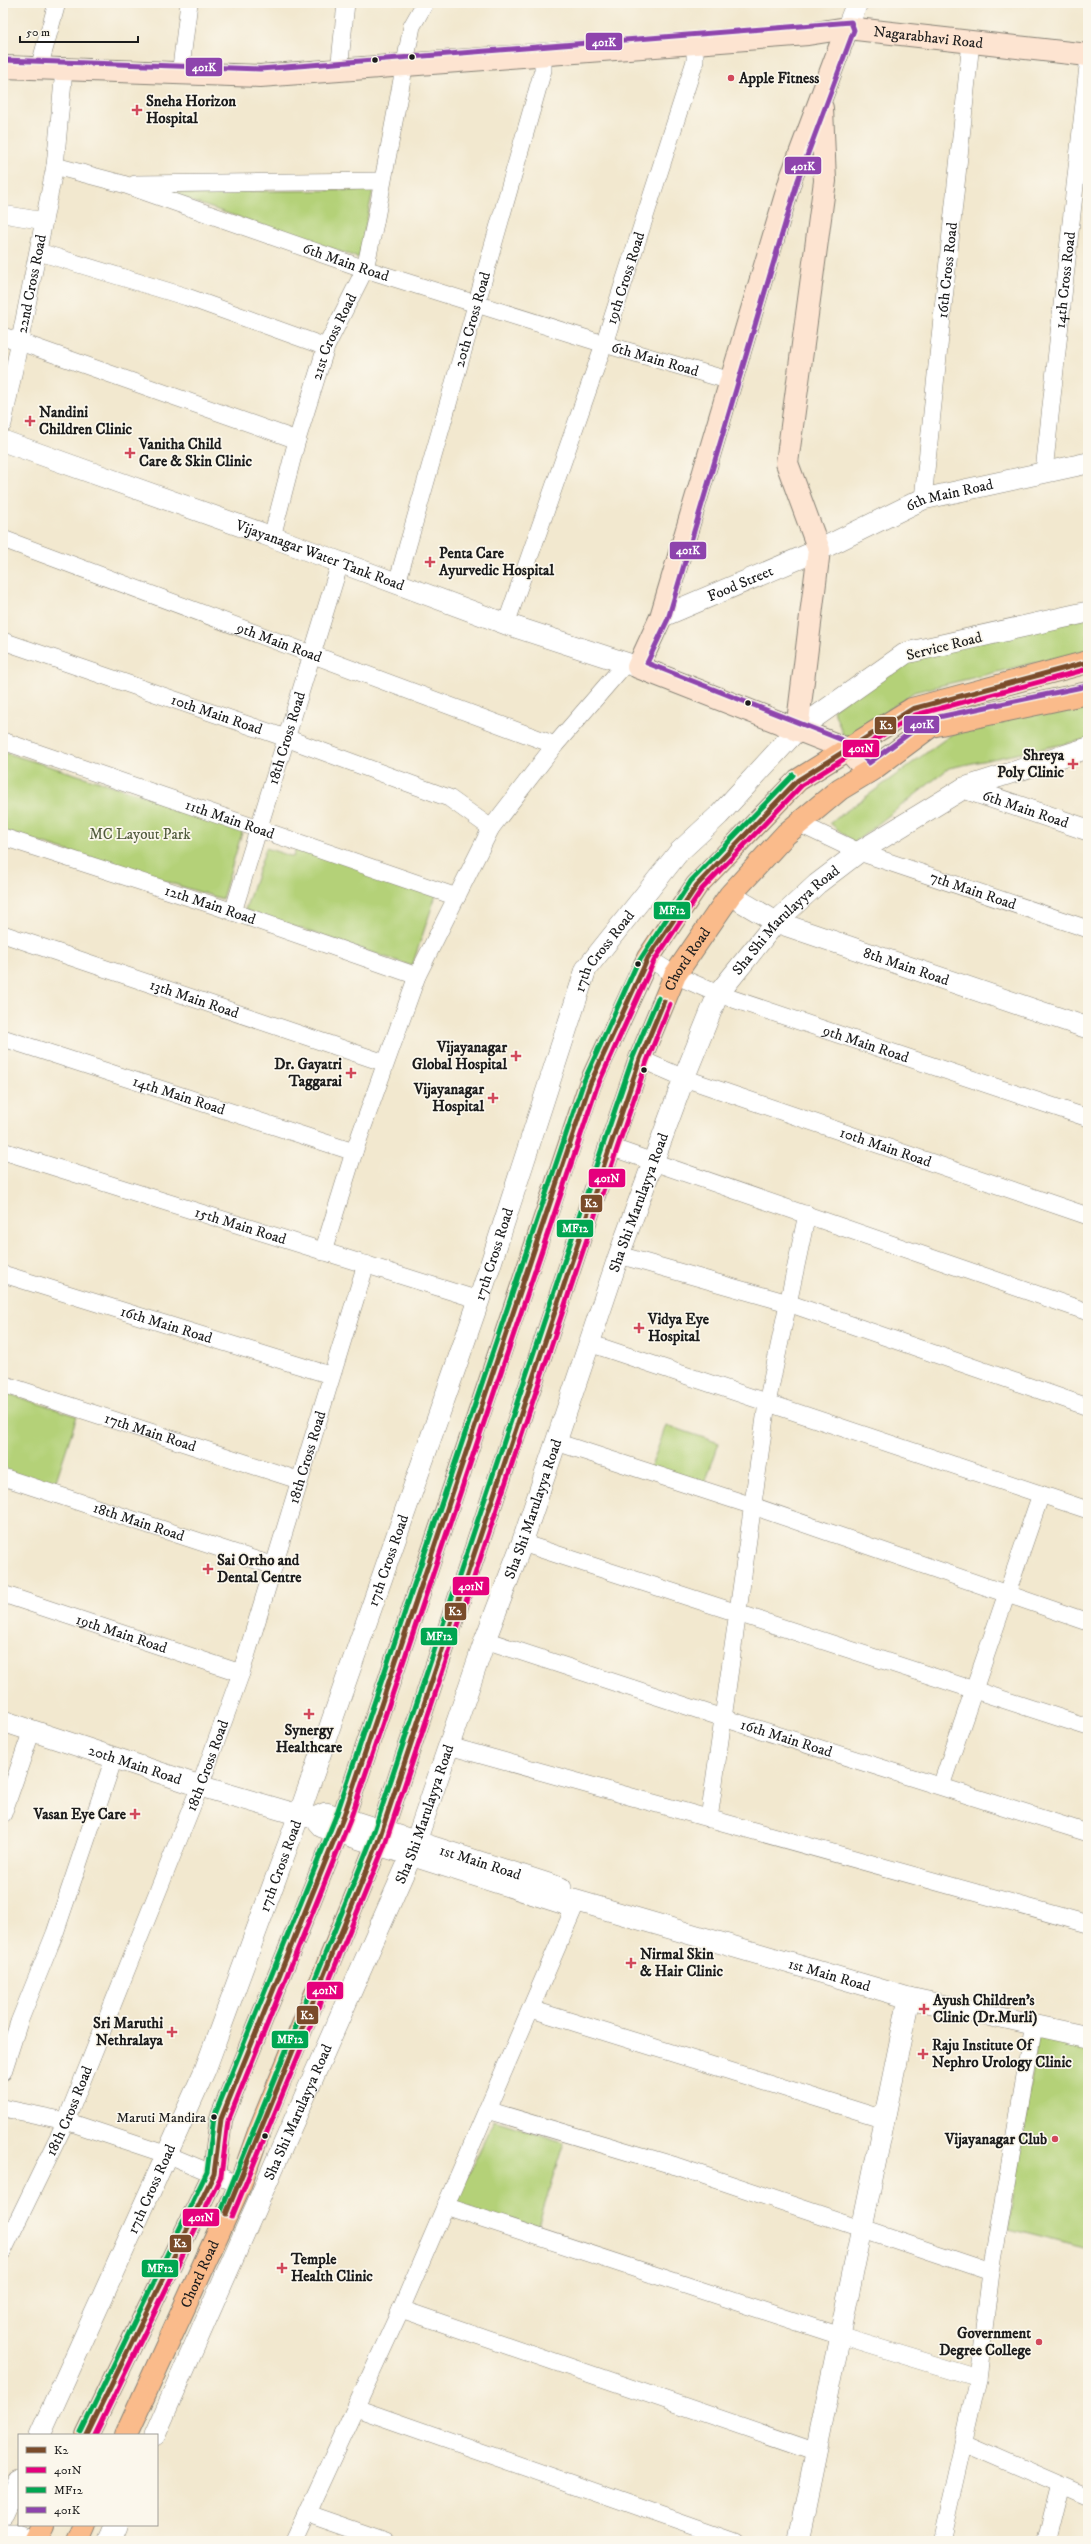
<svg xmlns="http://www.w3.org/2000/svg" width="1091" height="2544" viewBox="0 0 1091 2544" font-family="'IM FELL DW Pica',serif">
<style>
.green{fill:#b4d178;stroke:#68764a}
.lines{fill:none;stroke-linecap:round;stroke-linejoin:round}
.minor-casing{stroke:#878276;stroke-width:18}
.tertiary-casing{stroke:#878276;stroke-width:22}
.secondary-casing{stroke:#878276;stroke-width:24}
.primary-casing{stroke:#878276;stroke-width:24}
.minor{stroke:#fff;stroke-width:17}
.tertiary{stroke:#fff;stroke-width:21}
.secondary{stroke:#fde4d1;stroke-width:22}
.primary{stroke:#fabb8b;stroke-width:22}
.bus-1-casing{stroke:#fbf7ec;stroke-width:8}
.bus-2-casing{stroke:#fbf7ec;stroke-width:8}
.bus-3-casing{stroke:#fbf7ec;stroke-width:8}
.bus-4-casing{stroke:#fbf7ec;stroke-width:8}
.bus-1{stroke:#7a4b2a;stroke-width:5}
.bus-2{stroke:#e5007d;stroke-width:5}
.bus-3{stroke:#00a651;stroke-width:5}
.bus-4{stroke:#8e44ad;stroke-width:5}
.bus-dot{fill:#1c1c1c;stroke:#fbf7ec;stroke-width:1.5}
.poi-dot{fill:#d1495b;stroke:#fbf7ec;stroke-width:1.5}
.labels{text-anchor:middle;stroke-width:3.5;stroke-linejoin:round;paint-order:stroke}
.bus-label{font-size:14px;fill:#1c1c1c;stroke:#fbf7ec;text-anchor:end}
.street-label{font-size:15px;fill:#1c1c1c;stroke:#fbf7ec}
.poi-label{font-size:15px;font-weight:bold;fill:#1c1c1c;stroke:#fbf7ec;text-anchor:start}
.park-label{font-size:15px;fill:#515b3c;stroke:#fbf7ec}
.line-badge{stroke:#fbf7ec;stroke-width:1.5}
.badge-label{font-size:11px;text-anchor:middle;font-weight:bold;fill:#fff}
</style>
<rect width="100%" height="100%" fill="#fbf7ec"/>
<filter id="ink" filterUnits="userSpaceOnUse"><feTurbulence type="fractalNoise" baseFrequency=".025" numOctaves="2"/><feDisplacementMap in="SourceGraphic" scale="8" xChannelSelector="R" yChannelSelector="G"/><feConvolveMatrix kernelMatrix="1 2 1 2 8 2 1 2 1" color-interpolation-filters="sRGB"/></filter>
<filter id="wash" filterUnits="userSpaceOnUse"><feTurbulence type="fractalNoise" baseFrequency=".012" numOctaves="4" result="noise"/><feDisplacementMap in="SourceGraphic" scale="16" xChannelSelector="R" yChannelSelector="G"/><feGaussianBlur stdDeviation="0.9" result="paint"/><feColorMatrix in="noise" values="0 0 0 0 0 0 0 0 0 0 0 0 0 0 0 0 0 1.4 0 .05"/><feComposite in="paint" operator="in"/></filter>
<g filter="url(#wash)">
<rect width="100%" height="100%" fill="#f2e8cf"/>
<g class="green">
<polygon points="373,190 359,258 164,192"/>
<polygon points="1088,617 1088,650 914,692 845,740 833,709 911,657"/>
<polygon points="1088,697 1088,739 949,768 854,843 830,823 974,718"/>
<polygon points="3,752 244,826 222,899 3,831"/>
<polygon points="297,846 437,892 412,966 245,910 266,848 293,857"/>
<polygon points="3,1392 77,1416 53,1490 3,1472"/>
<polygon points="666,1425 719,1443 704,1486 651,1467"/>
<polygon points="1038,2036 1088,2049 1088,2249 1009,2229"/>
<polygon points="494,2120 564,2142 536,2232 454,2205"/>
</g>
</g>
<g filter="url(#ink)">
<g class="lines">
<defs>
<g id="minor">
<polyline points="39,68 57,3"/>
<path id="s1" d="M64,70L55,166L123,184L365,269L604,344L731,381"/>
<polyline points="339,71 346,3"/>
<polyline points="180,75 189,3"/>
<polyline points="135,184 382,181"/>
<polyline points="3,214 44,221"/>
<polyline points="39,252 187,297 326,347"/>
<polyline points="3,336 297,440"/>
<path id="s2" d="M3,424L55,166"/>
<path id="s3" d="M1044,471L1088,66"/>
<path id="s4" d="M923,499L971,42"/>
<path id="s5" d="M272,537L297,440L326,347L365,269L375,223L412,26L425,3"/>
<path id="s6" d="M3,539L555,745"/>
<path id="s7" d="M397,583L543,70V55"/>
<path id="s8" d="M506,624L604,344L695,61V43"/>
<path id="s9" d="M3,641L286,738L449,798L491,828"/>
<path id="s10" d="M3,741L457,897"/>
<path id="s11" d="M798,823L859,852L1088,929"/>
<path id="s12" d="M3,837L216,906L417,976"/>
<path id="s13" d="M233,912L340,563"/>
<path id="s14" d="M3,934L385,1063"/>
<path id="s15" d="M648,958L675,975L718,994L1088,1118"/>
<path id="s16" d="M3,1038L354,1152"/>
<path id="s17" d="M640,1059L684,1078L1088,1216"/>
<polyline points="610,1147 1088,1312"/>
<path id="s18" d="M3,1151L479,1300"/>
<polyline points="323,1252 354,1152 417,976 491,828 555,745 626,663"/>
<polyline points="619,1255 788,1303 1088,1407"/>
<path id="s19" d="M3,1274L330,1375"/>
<polyline points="589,1343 1088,1510"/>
<path id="s20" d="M3,1384L298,1480"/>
<polyline points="556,1442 753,1506 1088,1622"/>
<path id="s21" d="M3,1477L274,1566"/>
<polyline points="522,1543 1088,1727"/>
<path id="s22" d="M3,1594L241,1673"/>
<path id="s23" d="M485,1640L723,1718L1088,1833"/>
<polyline points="449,1746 1088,1924"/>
<polyline points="941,1786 1041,1494"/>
<polyline points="3,1814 32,1730"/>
<polyline points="709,1819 767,1403 807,1214"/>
<polyline points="531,2009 884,2119"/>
<polyline points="3,2072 19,2022 55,1933 114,1758"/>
<polyline points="3,2108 66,2121 168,2155 240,2185"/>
<polyline points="487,2110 676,2166 991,2272"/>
<polyline points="445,2206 840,2336 978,2378"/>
<path id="s24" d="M3,2251L66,2121L200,1786L241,1673L366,1264"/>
<polyline points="401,2309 817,2452"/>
<polyline points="356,2408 735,2541"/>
<polyline points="964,2443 1088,2497"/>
<polyline points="308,2514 386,2541"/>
<polyline points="294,2541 401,2309 577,1901"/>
<polyline points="941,2541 978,2378 991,2272 1034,2025"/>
<polyline points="1046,2541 1060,2485"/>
</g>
<g id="tertiary">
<polyline points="847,28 857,3"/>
<path id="s25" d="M3,441L272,537L506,624L638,667"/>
<path id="s26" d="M661,617L819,550L923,499L1088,463"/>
<path id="s27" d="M964,788L1088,830"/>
<path id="s28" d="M730,895L776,922L1088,1028"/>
<path id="s29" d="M3,1721L200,1786L299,1815L314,1818L326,1813L343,1818L561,1888"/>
<path id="s30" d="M314,1818L322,1827L565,1904L574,1900L909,1998L1088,2037"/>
<path id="s31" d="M40,2435L205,2070L299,1815L479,1300L586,969L679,852L719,815L797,730L906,653L1088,612"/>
<path id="s32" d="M155,2435L411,1856L485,1640L522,1543L619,1255L684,1078L718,994L776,922L817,884L859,852L964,788L1088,748"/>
<polyline points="3,2515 19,2480"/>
<polyline points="3,2535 14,2535 30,2541"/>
<polyline points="109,2541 116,2525"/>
<polyline points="798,2541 909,1998"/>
</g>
<g id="secondary">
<polyline points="847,28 791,178 661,617 638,667 847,749 868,772"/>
<path id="s33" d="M3,67L260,76L695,43L808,34L847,28L1088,55"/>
<polyline points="797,730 819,550 787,463 825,181 822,108"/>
</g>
<g id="primary">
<polyline points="87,2435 214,2174 221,2119 343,1818 590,1084 648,958 697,885 798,780 912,709 1088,662"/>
<path id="s34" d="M126,2435L240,2185L260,2129L377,1845L610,1147L640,1059L675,975L730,895L786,834L840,789L873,769L931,726L1088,693"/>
<polyline points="35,2541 43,2525"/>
<polyline points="78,2541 85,2525"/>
</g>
</defs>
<use href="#minor" class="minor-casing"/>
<use href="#tertiary" class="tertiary-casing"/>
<use href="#secondary" class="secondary-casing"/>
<use href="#primary" class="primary-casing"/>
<use href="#minor" class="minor"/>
<use href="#tertiary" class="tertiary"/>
<use href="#secondary" class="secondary"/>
<use href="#primary" class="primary"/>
<defs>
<g id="bus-1">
<polyline points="226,2214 377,1845 610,1147 640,1059 664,1001"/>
<polyline points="87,2435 214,2174 221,2119 343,1818 590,1084 648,958 697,885 798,780 912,709 1088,662"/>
</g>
<g id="bus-2">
<polyline points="232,2217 384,1847 617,1149 647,1061 670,1004"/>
<polyline points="95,2435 221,2176 228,2121 350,1820 597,1087 654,961 702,889 802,785 915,715 1088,669"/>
</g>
<g id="bus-3">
<polyline points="221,2211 370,1843 603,1145 633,1057 658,998"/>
<polyline points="81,2432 207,2172 214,2117 336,1816 584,1081 636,966 691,881 793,775"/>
</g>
<polyline id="bus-4" points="3,60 260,69 851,22 854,30 798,180 668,619 647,663 850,743 869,763 929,719 1087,686"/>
</defs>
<use href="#bus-1" class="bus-1-casing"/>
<use href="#bus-2" class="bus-2-casing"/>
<use href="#bus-3" class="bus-3-casing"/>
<use href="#bus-4" class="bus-4-casing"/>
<use href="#bus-1" class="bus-1"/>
<use href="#bus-2" class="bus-2"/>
<use href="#bus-3" class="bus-3"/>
<use href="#bus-4" class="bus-4"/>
</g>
</g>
<g class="bus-dot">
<circle cx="412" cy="57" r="3.5"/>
<circle cx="375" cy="60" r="3.5"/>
<circle cx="748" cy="703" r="3.5"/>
<circle cx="638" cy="964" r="3.5"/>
<circle cx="644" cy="1070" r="3.5"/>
<circle cx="214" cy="2117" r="3.5"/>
<circle cx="265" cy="2136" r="3.5"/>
</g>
<g class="poi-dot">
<circle cx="731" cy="78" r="4"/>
<path d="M135 104h4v4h4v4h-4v4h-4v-4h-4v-4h4z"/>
<path d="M28 415h4v4h4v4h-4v4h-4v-4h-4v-4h4z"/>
<path d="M128 447h4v4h4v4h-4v4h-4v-4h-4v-4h4z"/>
<path d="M428 556h4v4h4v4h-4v4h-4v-4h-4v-4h4z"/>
<path d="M1071 758h4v4h4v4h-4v4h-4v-4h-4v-4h4z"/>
<path d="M514 1050h4v4h4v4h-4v4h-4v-4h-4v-4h4z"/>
<path d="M349 1067h4v4h4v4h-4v4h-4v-4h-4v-4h4z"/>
<path d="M491 1092h4v4h4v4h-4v4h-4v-4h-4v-4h4z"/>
<path d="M637 1322h4v4h4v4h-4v4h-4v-4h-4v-4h4z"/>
<path d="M206 1563h4v4h4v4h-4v4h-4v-4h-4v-4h4z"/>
<path d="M307 1708h4v4h4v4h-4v4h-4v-4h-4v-4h4z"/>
<path d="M133 1808h4v4h4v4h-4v4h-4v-4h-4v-4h4z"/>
<path d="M629 1957h4v4h4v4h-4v4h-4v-4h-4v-4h4z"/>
<path d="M922 2003h4v4h4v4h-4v4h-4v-4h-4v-4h4z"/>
<path d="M170 2026h4v4h4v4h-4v4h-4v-4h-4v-4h4z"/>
<path d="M921 2048h4v4h4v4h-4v4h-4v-4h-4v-4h4z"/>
<circle cx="1055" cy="2139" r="4"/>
<path d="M280 2262h4v4h4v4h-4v4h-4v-4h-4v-4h4z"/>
<circle cx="1039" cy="2342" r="4"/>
</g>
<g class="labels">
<g class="bus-label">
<text x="206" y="2122">Maruti Mandira</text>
</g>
<g class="street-label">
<text dy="5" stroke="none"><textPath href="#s33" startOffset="928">Nagarabhavi Road</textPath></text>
<text dy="5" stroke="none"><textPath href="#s1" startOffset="403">6th Main Road</textPath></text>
<text dy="5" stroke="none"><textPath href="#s4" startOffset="230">16th Cross Road</textPath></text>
<text dy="5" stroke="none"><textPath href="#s8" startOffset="366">19th Cross Road</textPath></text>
<text dy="5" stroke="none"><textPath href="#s3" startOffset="192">14th Cross Road</textPath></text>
<text dy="5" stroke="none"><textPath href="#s2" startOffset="143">22nd Cross Road</textPath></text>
<text dy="5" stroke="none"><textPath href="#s7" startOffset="274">20th Cross Road</textPath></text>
<text dy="5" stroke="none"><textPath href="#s5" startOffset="210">21st Cross Road</textPath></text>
<text dy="5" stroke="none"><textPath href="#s1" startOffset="727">6th Main Road</textPath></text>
<text dy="5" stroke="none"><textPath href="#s26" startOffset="314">6th Main Road</textPath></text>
<text dy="5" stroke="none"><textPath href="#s25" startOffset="337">Vijayanagar Water Tank Road</textPath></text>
<text dy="5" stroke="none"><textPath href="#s26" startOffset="86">Food Street</textPath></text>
<text dy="5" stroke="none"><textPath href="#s6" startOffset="295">9th Main Road</textPath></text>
<text transform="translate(944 646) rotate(-14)" y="5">Service Road</text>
<text dy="5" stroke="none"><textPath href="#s9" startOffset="226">10th Main Road</textPath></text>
<text dy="5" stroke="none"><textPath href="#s13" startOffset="182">18th Cross Road</textPath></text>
<text dy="5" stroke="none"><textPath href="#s27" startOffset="65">6th Main Road</textPath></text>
<text dy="5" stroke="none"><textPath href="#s10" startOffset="240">11th Main Road</textPath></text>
<text dy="5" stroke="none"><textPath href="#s11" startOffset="188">7th Main Road</textPath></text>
<text dy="5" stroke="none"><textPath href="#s12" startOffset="218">12th Main Road</textPath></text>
<text dy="5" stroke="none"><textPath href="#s32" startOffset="1649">Sha Shi Marulayya Road</textPath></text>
<text dy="5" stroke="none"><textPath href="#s31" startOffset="1590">17th Cross Road</textPath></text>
<text dy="5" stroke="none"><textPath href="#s34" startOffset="1581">Chord Road</textPath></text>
<text dy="5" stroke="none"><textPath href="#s28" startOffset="191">8th Main Road</textPath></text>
<text dy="5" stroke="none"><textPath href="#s14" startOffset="202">13th Main Road</textPath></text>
<text dy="5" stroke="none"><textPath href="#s15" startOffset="235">9th Main Road</textPath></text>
<text dy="5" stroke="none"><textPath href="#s16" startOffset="185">14th Main Road</textPath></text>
<text dy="5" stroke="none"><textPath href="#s17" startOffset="261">10th Main Road</textPath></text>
<text dy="5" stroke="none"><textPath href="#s32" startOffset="1325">Sha Shi Marulayya Road</textPath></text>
<text dy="5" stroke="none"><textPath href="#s18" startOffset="249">15th Main Road</textPath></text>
<text dy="5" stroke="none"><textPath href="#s31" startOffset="1266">17th Cross Road</textPath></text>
<text dy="5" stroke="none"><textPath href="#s19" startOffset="171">16th Main Road</textPath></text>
<text dy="5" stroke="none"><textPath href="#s20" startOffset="155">17th Main Road</textPath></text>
<text dy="5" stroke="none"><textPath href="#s24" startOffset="851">18th Cross Road</textPath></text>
<text dy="5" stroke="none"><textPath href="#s32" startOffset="1001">Sha Shi Marulayya Road</textPath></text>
<text dy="5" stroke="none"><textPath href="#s21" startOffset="143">18th Main Road</textPath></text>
<text dy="5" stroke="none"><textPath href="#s31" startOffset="942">17th Cross Road</textPath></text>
<text dy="5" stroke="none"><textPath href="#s22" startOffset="125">19th Main Road</textPath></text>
<text dy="5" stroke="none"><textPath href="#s23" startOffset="317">16th Main Road</textPath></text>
<text dy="5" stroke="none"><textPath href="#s29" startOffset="139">20th Main Road</textPath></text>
<text dy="5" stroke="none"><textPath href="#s24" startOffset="527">18th Cross Road</textPath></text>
<text dy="5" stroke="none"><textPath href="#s32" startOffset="677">Sha Shi Marulayya Road</textPath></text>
<text dy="5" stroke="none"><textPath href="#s29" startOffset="501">1st Main Road</textPath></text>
<text dy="5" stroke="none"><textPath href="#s31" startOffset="618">17th Cross Road</textPath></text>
<text dy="5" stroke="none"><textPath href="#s30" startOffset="543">1st Main Road</textPath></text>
<text dy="5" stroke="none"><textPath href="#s24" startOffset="155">18th Cross Road</textPath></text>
<text dy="5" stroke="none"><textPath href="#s32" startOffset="353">Sha Shi Marulayya Road</textPath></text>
<text dy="5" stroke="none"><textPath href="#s31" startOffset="270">17th Cross Road</textPath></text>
<text dy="5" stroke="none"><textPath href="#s34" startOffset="177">Chord Road</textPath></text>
</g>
<g class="poi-label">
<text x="739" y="83">Apple Fitness</text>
<text x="146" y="106">Sneha Horizon<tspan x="146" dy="17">Hospital</tspan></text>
<text x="39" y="417">Nandini<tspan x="39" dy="17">Children Clinic</tspan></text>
<text x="139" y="449">Vanitha Child<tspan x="139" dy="17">Care &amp; Skin Clinic</tspan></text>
<text x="439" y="558">Penta Care<tspan x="439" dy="17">Ayurvedic Hospital</tspan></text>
<text x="1064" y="760" text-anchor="end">Shreya<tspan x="1064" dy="17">Poly Clinic</tspan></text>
<text x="507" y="1052" text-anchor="end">Vijayanagar<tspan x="507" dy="17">Global Hospital</tspan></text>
<text x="342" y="1069" text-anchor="end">Dr. Gayatri<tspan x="342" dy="17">Taggarai</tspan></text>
<text x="484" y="1094" text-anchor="end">Vijayanagar<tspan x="484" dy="17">Hospital</tspan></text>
<text x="648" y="1324">Vidya Eye<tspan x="648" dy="17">Hospital</tspan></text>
<text x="217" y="1565">Sai Ortho and<tspan x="217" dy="17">Dental Centre</tspan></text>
<text x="309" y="1735" text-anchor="middle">Synergy<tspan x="309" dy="17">Healthcare</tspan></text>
<text x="126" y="1819" text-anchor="end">Vasan Eye Care</text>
<text x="640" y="1959">Nirmal Skin<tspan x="640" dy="17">&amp; Hair Clinic</tspan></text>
<text x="933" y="2005">Ayush Children's<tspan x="933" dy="17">Clinic (Dr.Murli)</tspan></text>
<text x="163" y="2028" text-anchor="end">Sri Maruthi<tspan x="163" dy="17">Nethralaya</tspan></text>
<text x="932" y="2050">Raju Institute Of<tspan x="932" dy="17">Nephro Urology Clinic</tspan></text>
<text x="1047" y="2144" text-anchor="end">Vijayanagar Club</text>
<text x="291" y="2264">Temple<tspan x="291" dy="17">Health Clinic</tspan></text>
<text x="1031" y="2338" text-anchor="end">Government<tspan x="1031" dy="17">Degree College</tspan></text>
</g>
<g class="park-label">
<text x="140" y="839">MC Layout Park</text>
</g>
</g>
<g class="line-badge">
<rect x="585" y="32" width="38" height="19" rx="4" fill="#8e44ad"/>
<rect x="185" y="57" width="38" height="20" rx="4" fill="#8e44ad"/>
<rect x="784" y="156" width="38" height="19" rx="4" fill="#8e44ad"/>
<rect x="669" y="541" width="38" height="19" rx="4" fill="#8e44ad"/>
<rect x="903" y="715" width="37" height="19" rx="4" fill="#8e44ad"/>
<rect x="874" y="716" width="23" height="19" rx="4" fill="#7a4b2a"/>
<rect x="842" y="739" width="38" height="19" rx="4" fill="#e5007d"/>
<rect x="653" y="901" width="38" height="19" rx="4" fill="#00a651"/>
<rect x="588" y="1168" width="38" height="20" rx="4" fill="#e5007d"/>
<rect x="580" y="1194" width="23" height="19" rx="4" fill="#7a4b2a"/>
<rect x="556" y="1219" width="38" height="19" rx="4" fill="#00a651"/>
<rect x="452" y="1576" width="38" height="20" rx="4" fill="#e5007d"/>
<rect x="444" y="1602" width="23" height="19" rx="4" fill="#7a4b2a"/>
<rect x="420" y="1627" width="38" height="19" rx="4" fill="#00a651"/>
<rect x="306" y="1981" width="38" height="19" rx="4" fill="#e5007d"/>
<rect x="296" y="2005" width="23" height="20" rx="4" fill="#7a4b2a"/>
<rect x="271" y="2030" width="38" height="19" rx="4" fill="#00a651"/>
<rect x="182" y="2208" width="38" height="19" rx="4" fill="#e5007d"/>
<rect x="169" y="2234" width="23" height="19" rx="4" fill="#7a4b2a"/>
<rect x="141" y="2259" width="38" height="19" rx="4" fill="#00a651"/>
</g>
<g class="badge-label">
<text x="604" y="46">401K</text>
<text x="204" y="71">401K</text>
<text x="803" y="170">401K</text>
<text x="688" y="554">401K</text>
<text x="922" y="728">401K</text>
<text x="886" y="729">K2</text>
<text x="861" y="752">401N</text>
<text x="672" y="914">MF12</text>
<text x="607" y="1182">401N</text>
<text x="591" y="1207">K2</text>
<text x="575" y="1232">MF12</text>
<text x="471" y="1590">401N</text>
<text x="455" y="1615">K2</text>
<text x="439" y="1640">MF12</text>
<text x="325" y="1994">401N</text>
<text x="307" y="2019">K2</text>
<text x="290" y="2043">MF12</text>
<text x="201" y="2221">401N</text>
<text x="180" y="2247">K2</text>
<text x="160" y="2272">MF12</text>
</g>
<rect width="1091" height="2544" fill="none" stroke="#fbf7ec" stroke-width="16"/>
<rect x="18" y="2434" width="140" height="92" fill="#fbf7ec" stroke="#a29f99"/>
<rect x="26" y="2447" width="20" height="6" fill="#7a4b2a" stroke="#a29f99"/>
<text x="54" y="2454" font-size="12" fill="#1c1c1c">K2</text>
<rect x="26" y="2467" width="20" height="6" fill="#e5007d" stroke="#a29f99"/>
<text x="54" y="2474" font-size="12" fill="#1c1c1c">401N</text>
<rect x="26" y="2487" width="20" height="6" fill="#00a651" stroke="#a29f99"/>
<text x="54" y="2494" font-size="12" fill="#1c1c1c">MF12</text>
<rect x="26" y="2507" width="20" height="6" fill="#8e44ad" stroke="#a29f99"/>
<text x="54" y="2514" font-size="12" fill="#1c1c1c">401K</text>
<path d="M20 36v6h118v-6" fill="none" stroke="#1c1c1c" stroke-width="2"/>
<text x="26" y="36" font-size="12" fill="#1c1c1c" stroke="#fbf7ec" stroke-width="3" paint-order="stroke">50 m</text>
</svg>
